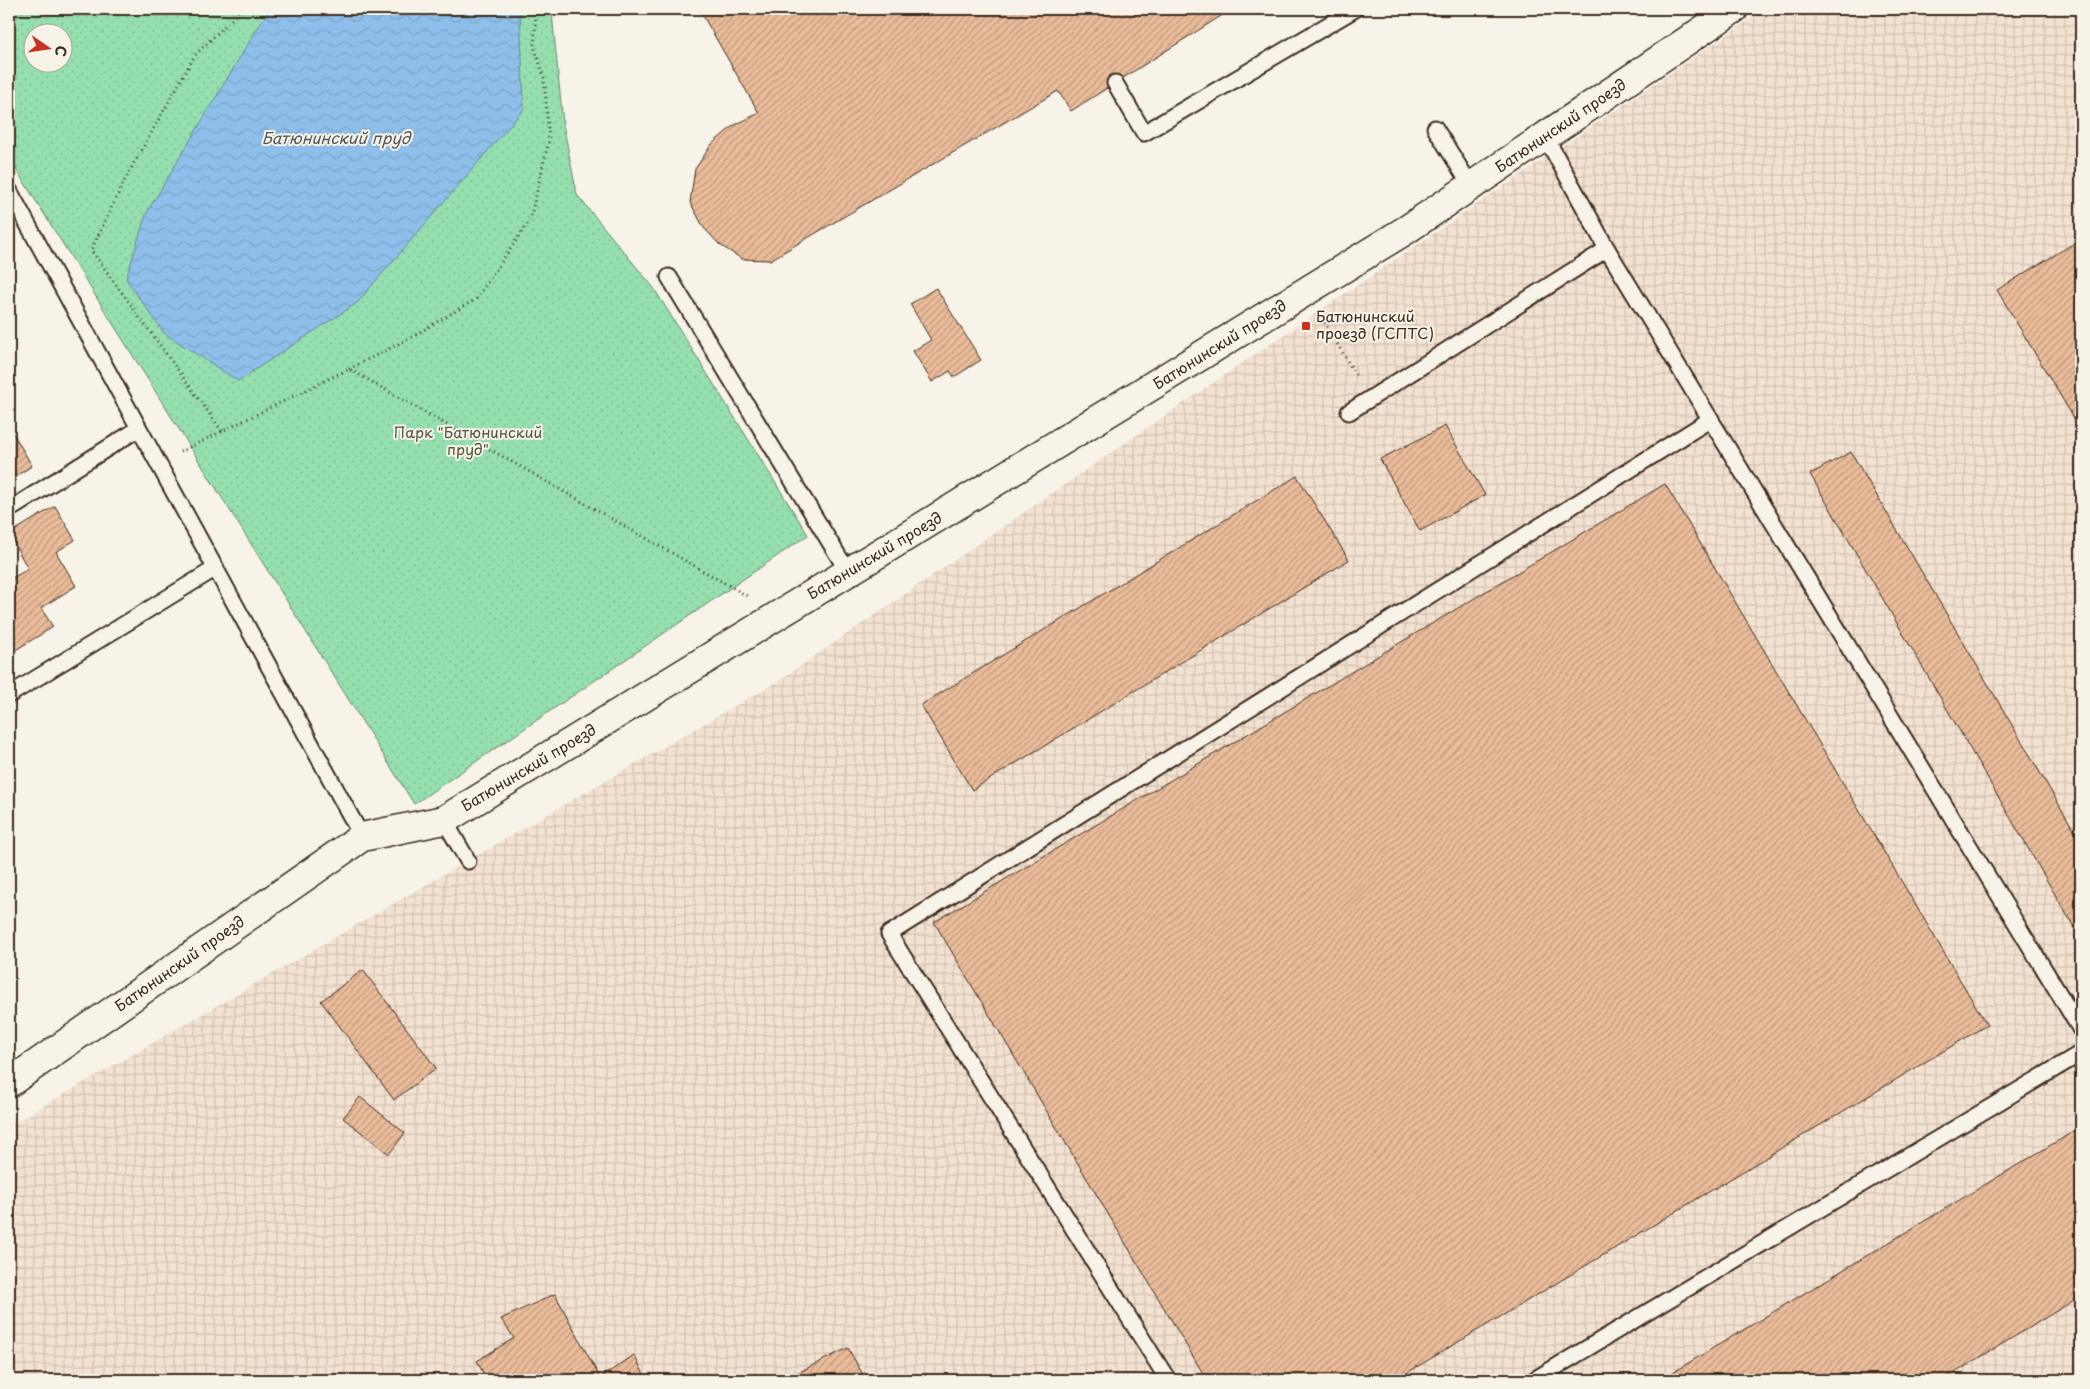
<svg xmlns="http://www.w3.org/2000/svg" width="2090" height="1389" viewBox="0 0 2090 1389" font-family="'Playpen Sans',sans-serif">
<style>
.industrial{fill:url(#industrial-grid)}
.park{fill:url(#park-dots);stroke:#688466;fill-rule:evenodd}
.water{fill:url(#water-waves);stroke:#6d8398}
.building{fill:url(#building-hatch);stroke:#3b2a1e}
.lines{fill:none;stroke-linecap:round;stroke-linejoin:round}
.lane-casing{stroke:#3b2a1e;stroke-width:19}
.street-casing{stroke:#3b2a1e;stroke-width:31}
.path{stroke:#3b2a1e;stroke-width:3;stroke-dasharray:1 4;stroke-linecap:butt}
.lane{stroke:#f7f3e8;stroke-width:15}
.street{stroke:#f7f3e8;stroke-width:28}
.poi-dot{fill:#c8321e;stroke:#f7f3e8;stroke-width:2}
.labels{text-anchor:middle;stroke-width:4;stroke-linejoin:round;paint-order:stroke}
.street-label{font-size:15px;fill:#3b2a1e;stroke:#f7f3e8}
.poi-label{font-size:15px;fill:#3b2a1e;stroke:#f7f3e8;text-anchor:start}
.park-label{font-size:15px;fill:#525742;stroke:#f7f3e8}
.water-label{font-size:16px;font-style:italic;fill:#54575b;stroke:#f7f3e8}
</style>
<defs>
<pattern id="industrial-grid" width="8" height="8" patternUnits="userSpaceOnUse" patternTransform="scale(1.25)"><rect width="8" height="8" fill="#f3e2d1"/><path d="M0 4h8M4 0v8" fill="none" stroke="#d1c2b3"/></pattern>
<pattern id="park-dots" width="8" height="8" patternUnits="userSpaceOnUse" patternTransform="scale(1.25)"><rect width="8" height="8" fill="#95dfae"/><path d="M2 2h.1M6 6h.1" fill="none" stroke="#81c095" stroke-width="1.8" stroke-linecap="round"/></pattern>
<pattern id="water-waves" width="16" height="10" patternUnits="userSpaceOnUse" patternTransform="scale(1.25)"><rect width="16" height="10" fill="#8ebfea"/><path d="M0 5q4-4 8 0t8 0" fill="none" stroke="#7ba4c8"/></pattern>
<pattern id="building-hatch" width="6" height="6" patternUnits="userSpaceOnUse" patternTransform="scale(1.25)"><rect width="6" height="6" fill="#eabc9a"/><path d="M-1 1l2-2M0 6l6-6M5 7l2-2" fill="none" stroke="#bf997d"/></pattern>
</defs>
<rect width="100%" height="100%" fill="#f7f3e8"/>
<filter id="ink" filterUnits="userSpaceOnUse"><feTurbulence type="fractalNoise" baseFrequency=".02" numOctaves="2"/><feDisplacementMap in="SourceGraphic" scale="10" xChannelSelector="R" yChannelSelector="G"/><feConvolveMatrix kernelMatrix="1 2 1 2 8 2 1 2 1" color-interpolation-filters="sRGB"/></filter>
<g filter="url(#ink)">
<polygon class="industrial" points="1765,9 2081,9 2081,1380 9,1380 9,1126 780,680 1185,402"/>
<path class="park" d="M9,9H549L552,13L563,124L577,195L653,287L808,535L414,804L9,158ZM32,32H62V62H32Z"/>
<polygon class="water" points="269,9 520,9 524,109 357,303 238,381 164,333 126,279 146,214"/>
<g class="building">
<polygon points="699,9 1232,9 1071,111 1058,91 770,260 742,259 720,245 704,228 690,202 695,169 712,144 733,126 759,113"/>
<polygon points="2081,239 2081,430 1997,290"/>
<polygon points="936,288 981,360 954,377 950,371 932,382 913,351 931,340 910,304"/>
<polygon points="9,426 32,466 9,480"/>
<polygon points="1445,426 1485,495 1420,531 1380,459"/>
<polygon points="1851,452 2081,842 2081,939 1810,474"/>
<polygon points="1297,476 1349,560 972,790 921,705"/>
<polygon points="1665,484 1987,1025 1395,1380 1207,1380 934,922"/>
<polygon points="55,506 75,540 56,552 76,586 41,608 53,627 9,654 9,580 28,569 9,534"/>
<polygon points="363,970 436,1068 394,1100 321,1001"/>
<polygon points="360,1097 405,1133 389,1154 343,1118"/>
<polygon points="2081,1127 2081,1296 1943,1380 1660,1380"/>
<polygon points="555,1294 600,1378 634,1355 647,1380 487,1380 477,1361 514,1338 501,1319"/>
<polygon points="848,1348 866,1380 783,1380"/>
</g>
<g class="lines">
<defs>
<g id="lane">
<polyline points="1115,83 1144,133 1355,9"/>
<polyline points="1435,128 1471,186"/>
<polyline points="9,190 362,837"/>
<polyline points="1607,249 2081,1030"/>
<polyline points="669,277 848,572"/>
<polyline points="1349,412 1607,249 1545,136"/>
<polyline points="9,510 138,429"/>
<polyline points="9,695 216,568"/>
<polyline points="444,820 468,861"/>
<polyline points="1168,1380 889,934 1711,419"/>
<polyline points="1534,1380 2081,1053"/>
</g>
<polyline id="street" points="9,1083 362,837 444,820 1406,230 1734,9"/>
</defs>
<use href="#lane" class="lane-casing"/>
<use href="#street" class="street-casing"/>
<g class="path">
<polyline points="1322,318 1357,377"/>
<polyline points="349,369 410,338 476,299 530,220 549,140 544,77 534,46 536,15 533,9"/>
<polyline points="222,431 91,250 127,176 195,55 234,17 240,9"/>
<polyline points="180,452 349,369 749,597"/>
</g>
<use href="#lane" class="lane"/>
<use href="#street" class="street"/>
</g>
</g>
<rect class="poi-dot" x="1301" y="321" width="10" height="10" rx="2.5"/>
<g class="labels">
<g class="street-label">
<text transform="translate(1561 126) rotate(-34)" y="5">Батюнинский проезд</text>
<text transform="translate(1220 345) rotate(-32)" y="5">Батюнинский проезд</text>
<text transform="translate(875 556) rotate(-31)" y="5">Батюнинский проезд</text>
<text transform="translate(529 768) rotate(-31)" y="5">Батюнинский проезд</text>
<text transform="translate(180 964) rotate(-35)" y="5">Батюнинский проезд</text>
</g>
<g class="poi-label">
<text x="1316" y="322">Батюнинский<tspan x="1316" dy="17">проезд (ГСПТС)</tspan></text>
</g>
<g class="park-label">
<text x="468" y="438">Парк "Батюнинский<tspan x="468" dy="17">пруд"</tspan></text>
</g>
<g class="water-label">
<text x="336" y="144">Батюнинский пруд</text>
</g>
</g>
<rect width="2090" height="1389" fill="none" stroke="#f7f3e8" stroke-width="30"/>
<rect x="15" y="15" width="2060" height="1359" fill="none" stroke="#3b2a1e" stroke-width="2" filter="url(#ink)"/>
<g transform="translate(48 48) rotate(103)"><circle r="24" fill="#f7f3e8" stroke="#aca397"/>
<path d="M0-4L9 19L0 12L-9 19Z" fill="#c8321e"/>
<text y="-8" font-size="14" font-weight="bold" text-anchor="middle" fill="#3b2a1e">С</text>
</g>
</svg>
